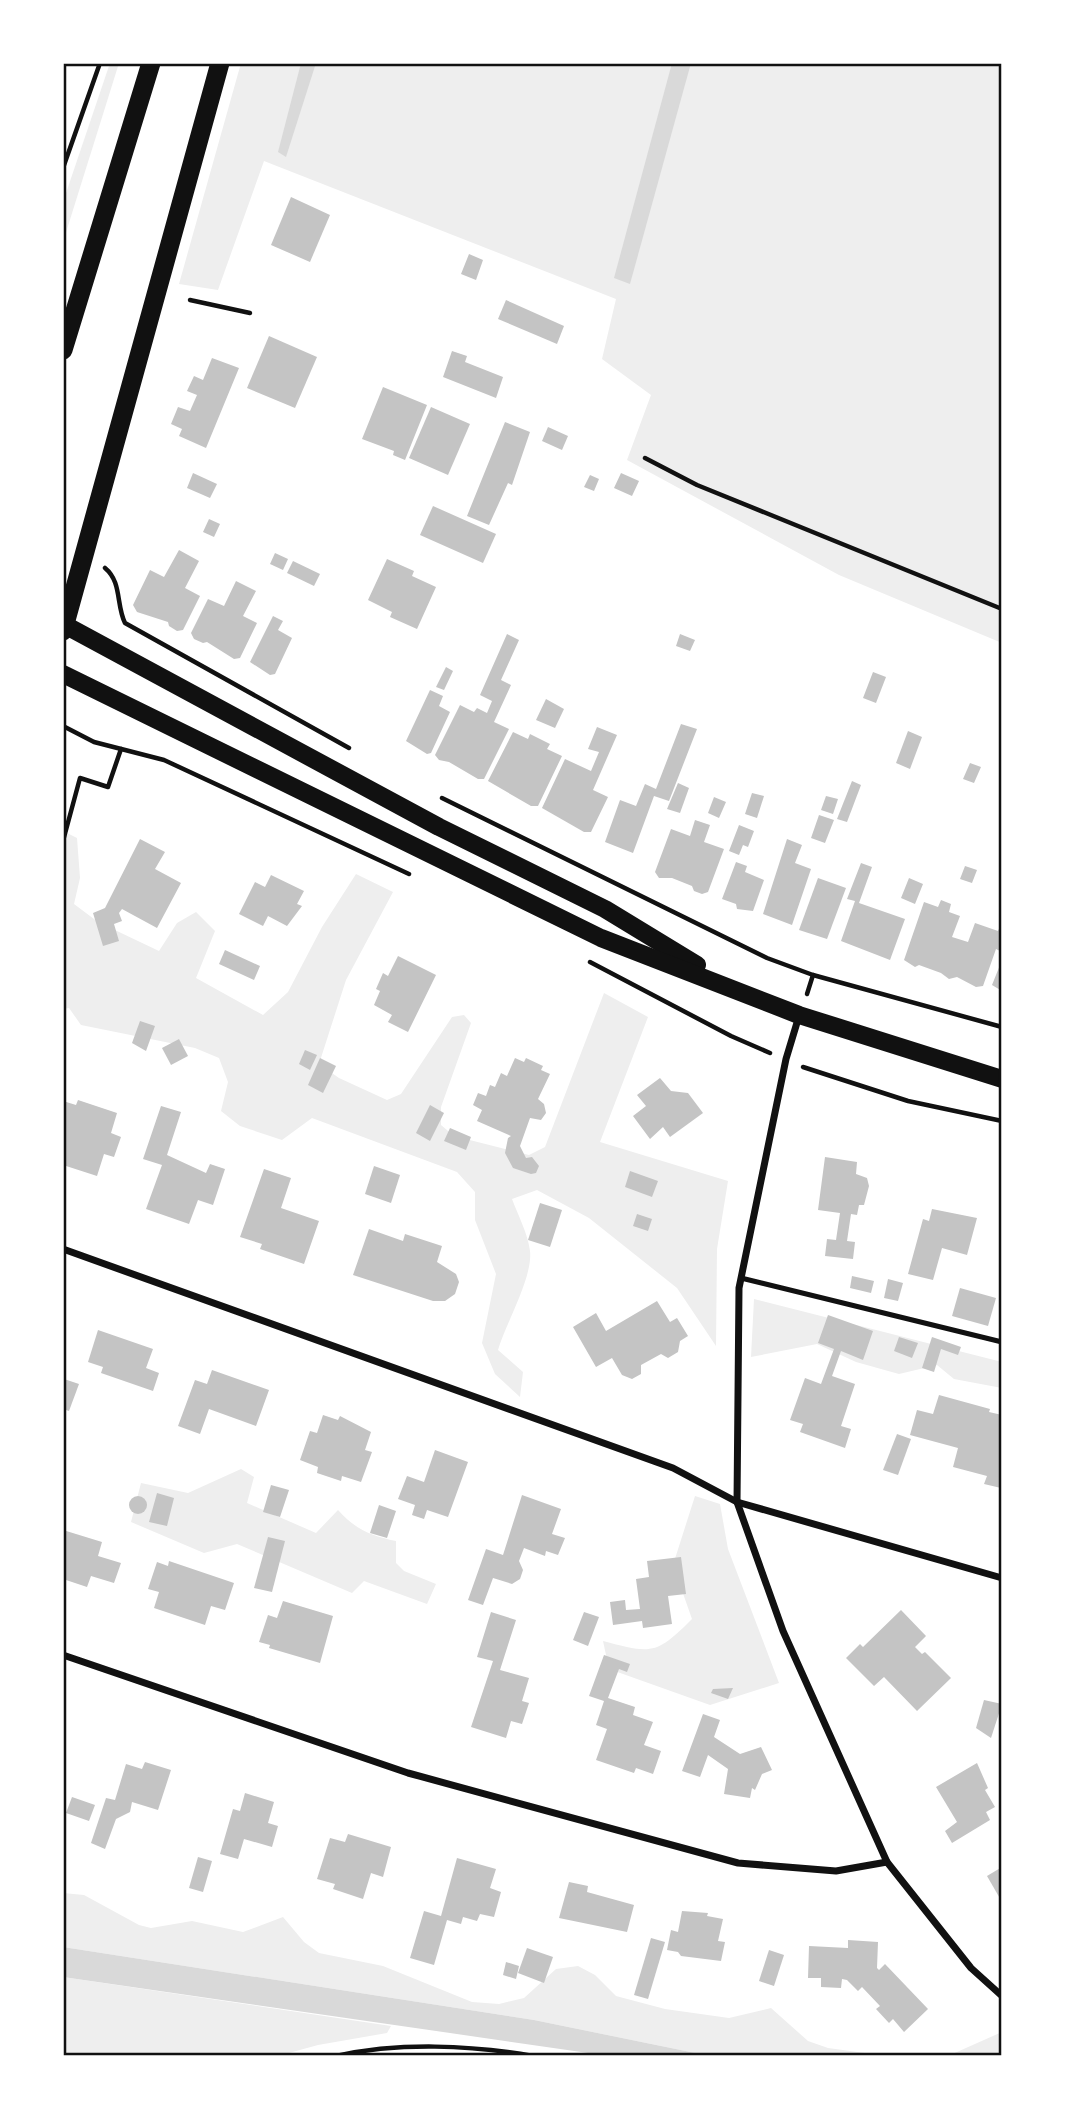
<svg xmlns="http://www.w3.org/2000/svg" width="1065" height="2119" viewBox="0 0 1065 2119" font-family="Commissioner,sans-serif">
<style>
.green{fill:#eee}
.water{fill:#d9d9d9}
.building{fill:#c4c4c4}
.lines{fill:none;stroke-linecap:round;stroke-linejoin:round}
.path{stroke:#111;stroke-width:4.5}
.service{stroke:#111;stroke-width:5}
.minor{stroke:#111;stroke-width:7}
.primary{stroke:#111;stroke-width:18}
.trunk{stroke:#111;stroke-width:19}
.neatline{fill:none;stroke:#111;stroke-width:2.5}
</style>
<rect width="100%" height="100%" fill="#fff"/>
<g class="green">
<polygon points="110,63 119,63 63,242 63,202"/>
<polygon points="241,63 1002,63 1002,643 839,575 627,460 651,395 602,359 616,299 264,161 218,290 179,284"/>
<path d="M63,831L77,838L80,878L74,904L98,922L159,951L177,923L196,912L215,931L196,978L263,1015L288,992L322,927L356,874L393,892L346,980L319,1064L339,1078L387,1100L401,1094L452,1017L464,1015L471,1023L441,1107V1125L454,1136L529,1155L545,1147L604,993L648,1017L600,1142L728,1181L717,1249L716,1346L677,1288L589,1218L537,1190L512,1199C518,1215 528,1234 530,1251C533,1277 506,1323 498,1350L523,1372L520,1397L495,1374L482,1343L496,1274L475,1220V1192L457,1172L312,1118L282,1140L240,1126L221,1111L228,1082L219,1058L195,1048L81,1025L69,1008L63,1009Z"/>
<polygon points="754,1299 1002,1362 1002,1388 954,1379 937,1365 899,1374 856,1362 817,1344 751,1357"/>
<path d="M241,1469L254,1477L247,1503L316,1533L338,1510C355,1529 371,1536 396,1541V1563L404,1571L436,1584L427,1604L364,1581L352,1593L237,1544L204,1553L131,1522L141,1483L188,1493Z"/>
<path d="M695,1496L720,1504L728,1549L779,1683L710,1705L609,1669L603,1641C652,1654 656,1655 692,1619L673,1565Z"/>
<polygon points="63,1893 84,1895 139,1925 151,1928 192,1921 243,1932 283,1917 304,1942 319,1953 383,1966 472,2002 499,2004 524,1998 556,1969 578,1966 595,1975 616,1996 665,2009 729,2018 771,2008 808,2041 828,2048 887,2056 710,2056 534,2020 63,1947"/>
<polygon points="63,1977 391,2026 387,2033 318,2045 278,2056 63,2056"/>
<polygon points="1002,2032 1002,2056 948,2056"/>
</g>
<g class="water">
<polygon points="301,63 316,63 286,157 278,152"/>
<polygon points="672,63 691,63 630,284 614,278"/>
<polygon points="63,1947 534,2020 710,2056 609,2056 63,1977"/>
</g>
<g class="building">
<polygon points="291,197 330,215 310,262 271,245"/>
<polygon points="469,254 483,260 476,280 461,274"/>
<polygon points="506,300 564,326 557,344 498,319"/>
<polygon points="269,336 317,357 295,408 247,388"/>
<polygon points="452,351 467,356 465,362 503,377 496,398 443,377"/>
<polygon points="212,358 239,368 206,448 179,436 182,429 171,424 178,407 190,411 197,395 187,391 194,376 203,380"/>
<polygon points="383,387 427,405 405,460 393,455 394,451 362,439"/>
<polygon points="431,407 470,424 448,475 409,458"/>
<polygon points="505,422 530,432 512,485 508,483 489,525 467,516"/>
<polygon points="548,427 568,436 562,450 542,441"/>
<polygon points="193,473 217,484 210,498 187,488"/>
<polygon points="621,473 639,481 632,496 614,488"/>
<polygon points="590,475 599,479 594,491 584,487"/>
<polygon points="433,506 496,534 483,563 420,535"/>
<polygon points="209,519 220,524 214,537 203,532"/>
<polygon points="179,550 199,561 185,588 200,596 183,630 177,631 169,626 168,622 137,612 133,605 150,570 164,577"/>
<polygon points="275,553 288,559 283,570 270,564"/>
<polygon points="387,559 414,571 412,576 436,587 417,629 390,617 392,612 368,600"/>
<polygon points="293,561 320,574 314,586 287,573"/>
<polygon points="236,581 256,591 243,616 257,623 240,658 234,659 207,642 203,643 194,639 191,633 208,599 224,606"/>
<polygon points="273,616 283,621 278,630 292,638 275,674 270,675 250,662"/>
<polygon points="507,634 519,640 501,680 511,685 494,722 509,729 484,779 478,779 449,762 439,760 435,755 460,705 474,712 477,708 487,713 492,701 480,695"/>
<polygon points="680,634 695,640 690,651 676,646"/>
<polygon points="446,667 453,671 444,690 436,687"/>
<polygon points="873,672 886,677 876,703 863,698"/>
<polygon points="430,690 443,696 439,706 450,712 431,753 427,754 406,741"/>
<polygon points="546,699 564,709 555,728 536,720"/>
<polygon points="681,724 697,729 669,801 654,796 633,853 605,842 620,800 636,806 645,784 656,789"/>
<polygon points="597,727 617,735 593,790 608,797 591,832 584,832 542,808 565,759 591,771 599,752 588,749"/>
<polygon points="908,731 922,737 910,769 896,763"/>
<polygon points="513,732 528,739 530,734 550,744 547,749 562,756 538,806 531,806 488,781"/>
<polygon points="970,763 981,767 974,783 963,779"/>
<polygon points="852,781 861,785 847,822 837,819"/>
<polygon points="678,783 689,788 680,813 667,809"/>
<polygon points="752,793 764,796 757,818 745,814"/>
<polygon points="826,796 838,799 833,814 821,810"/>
<polygon points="714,797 726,802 719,818 708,813"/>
<polygon points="819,815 834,820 825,843 811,838"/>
<polygon points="695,820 710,825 704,842 724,849 708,892 702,894 694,891 692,886 672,878 659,878 655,872 671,829 690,836"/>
<polygon points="739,825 754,831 748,847 743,845 739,855 729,851"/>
<polygon points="140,839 165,852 155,869 181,883 157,928 122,909 119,913 122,921 114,924 119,941 103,946 93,913 105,908"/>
<polygon points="787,839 802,845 795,863 811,869 792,925 763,914"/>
<polygon points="736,862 747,866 745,872 764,880 753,911 737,909 736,904 722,899"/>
<polygon points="861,863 872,867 859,903 905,919 890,960 841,941 855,901 847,899"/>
<polygon points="965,866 977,870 972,883 960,879"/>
<polygon points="271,875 304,891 297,904 302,906 287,926 268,916 263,926 239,914 255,882 265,887"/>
<polygon points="818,878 846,888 827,939 799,930"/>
<polygon points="909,878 923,884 915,904 901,898"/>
<polygon points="941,900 951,904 949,912 960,916 952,937 968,942 975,923 998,931 1002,922 1002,952 996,949 983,986 976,987 957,977 949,979 941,973 919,965 915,967 904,960 924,902 938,907"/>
<polygon points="225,950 260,966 254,980 219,964"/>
<polygon points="398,956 436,975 408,1032 388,1022 392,1015 374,1005 380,991 376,989 383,973 388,976"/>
<polygon points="1002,960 1002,991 992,985"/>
<polygon points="140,1021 155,1026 146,1051 132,1043"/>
<polygon points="179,1039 188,1056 171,1065 162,1048"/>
<polygon points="305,1050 317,1055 310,1070 299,1064"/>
<polygon points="320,1058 336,1066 323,1093 308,1085"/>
<polygon points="515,1058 524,1062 526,1058 543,1066 541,1070 550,1074 538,1099 544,1104 546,1113 541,1120 530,1118 520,1146 526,1158 532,1157 539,1166 536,1173 531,1174 513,1168 505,1153 508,1138 511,1136 477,1121 482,1110 473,1105 478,1093 486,1096 490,1085 495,1087 501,1073 507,1076"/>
<polygon points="660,1078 671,1091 688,1093 703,1113 670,1137 663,1127 650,1139 633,1116 646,1106 637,1095"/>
<polygon points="78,1100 117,1113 111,1133 121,1137 114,1157 104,1154 97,1176 63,1165 66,1136 63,1135 63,1101 76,1105"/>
<polygon points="430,1105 444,1113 430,1141 416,1133"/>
<polygon points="161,1106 181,1112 167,1155 206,1173 210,1164 225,1169 213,1205 198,1200 189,1224 146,1209 162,1165 143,1159"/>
<polygon points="450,1128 471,1137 466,1150 444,1141"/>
<polygon points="825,1157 857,1162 856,1174 867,1178 869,1186 864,1205 859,1205 857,1215 851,1214 847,1241 855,1242 853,1259 825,1256 827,1239 836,1240 840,1213 818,1210"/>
<polygon points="374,1166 400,1175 391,1203 365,1194"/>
<polygon points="264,1169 291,1178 281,1208 319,1221 304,1264 260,1249 262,1244 240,1237"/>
<polygon points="630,1171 658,1181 652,1197 625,1187"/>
<polygon points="540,1203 562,1210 550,1247 528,1240"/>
<polygon points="932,1209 977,1218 967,1255 942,1248 933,1280 908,1274 923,1219 929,1221"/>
<polygon points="637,1214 652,1219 648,1231 633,1226"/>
<polygon points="369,1229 403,1241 405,1234 442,1246 437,1262 456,1274 459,1282 455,1294 445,1301 433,1301 353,1275"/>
<polygon points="852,1276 874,1281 871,1293 850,1288"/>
<polygon points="888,1279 903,1283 898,1301 884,1298"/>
<polygon points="960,1288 996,1298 988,1326 952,1316"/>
<polygon points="657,1301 670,1322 677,1318 688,1336 680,1341 678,1352 668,1358 661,1354 641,1365 641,1374 632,1379 622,1375 612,1358 596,1367 573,1327 596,1313 606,1331"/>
<polygon points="828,1315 873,1331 863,1360 841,1351 832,1376 855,1384 841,1426 851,1429 845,1448 800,1432 803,1424 790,1420 805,1378 821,1384 834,1349 818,1343"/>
<polygon points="98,1330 153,1349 146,1368 159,1373 153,1391 101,1373 103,1367 88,1362"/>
<polygon points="899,1337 918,1343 912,1358 894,1351"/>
<polygon points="932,1337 961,1347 958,1355 941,1349 934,1372 922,1368"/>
<polygon points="212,1370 269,1390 256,1426 209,1409 200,1434 178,1426 195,1380 207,1384"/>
<polygon points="64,1379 79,1384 69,1411 63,1409"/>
<polygon points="939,1395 990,1409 989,1412 1002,1415 1001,1488 984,1484 987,1476 953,1467 958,1448 910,1435 917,1410 933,1414"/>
<polygon points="323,1415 338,1420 340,1416 371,1432 365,1450 372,1452 361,1482 342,1476 341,1481 317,1473 318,1467 300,1460 310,1431 317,1433"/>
<polygon points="897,1434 911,1439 898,1475 883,1470"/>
<polygon points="435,1450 468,1462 448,1517 427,1510 424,1519 412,1515 415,1505 398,1499 407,1476 424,1482"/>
<polygon points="271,1485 289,1490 280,1517 263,1512"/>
<polygon points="157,1493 174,1498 167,1526 149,1522"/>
<polygon points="522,1495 561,1509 552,1534 565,1538 558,1555 546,1551 545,1556 524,1548 519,1561 523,1570 520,1579 512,1584 493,1578 483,1605 468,1600 486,1549 503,1555"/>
<circle cx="138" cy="1505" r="9"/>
<polygon points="379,1505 396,1511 387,1538 370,1533"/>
<polygon points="63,1530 102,1542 98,1556 121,1563 114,1583 91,1576 87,1587 63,1579"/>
<polygon points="268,1537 285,1541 272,1592 254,1588"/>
<polygon points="681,1557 686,1594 668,1596 672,1624 643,1628 642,1621 613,1625 610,1602 625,1600 626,1610 640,1609 636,1579 649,1577 647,1561"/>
<polygon points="169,1561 234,1583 225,1610 211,1606 205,1625 154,1608 159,1592 148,1589 157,1562 168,1566"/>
<polygon points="283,1601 333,1616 320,1663 269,1648 270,1645 259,1642 268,1615 277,1618"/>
<polygon points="901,1610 926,1636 915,1647 922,1654 925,1652 951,1678 917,1711 884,1677 874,1686 846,1658 860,1644 863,1647"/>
<polygon points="491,1612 516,1620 500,1670 529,1678 522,1701 529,1703 522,1724 511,1721 506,1738 471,1727 493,1661 477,1657"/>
<polygon points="584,1612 599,1617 588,1646 573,1640"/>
<polygon points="604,1655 630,1664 627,1672 619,1669 608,1698 635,1707 633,1715 653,1722 644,1745 661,1751 653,1774 636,1768 634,1773 596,1760 607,1729 596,1725 604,1701 589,1696"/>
<polygon points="733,1688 728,1699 711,1693 713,1689"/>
<polygon points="984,1700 1002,1704 991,1738 976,1728"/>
<polygon points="703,1714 720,1720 714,1737 740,1754 761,1747 772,1770 762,1774 755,1790 752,1788 750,1798 724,1794 728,1769 708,1755 700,1777 682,1771"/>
<polygon points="145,1762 171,1770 158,1810 132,1802 130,1812 116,1819 105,1849 91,1843 106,1798 115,1800 126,1764 142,1769"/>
<polygon points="977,1763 988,1788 985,1790 995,1807 986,1812 990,1820 952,1843 945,1831 957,1822 936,1787"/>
<polygon points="245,1793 274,1802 268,1823 278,1826 272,1847 244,1839 238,1859 220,1854 233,1809 240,1811"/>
<polygon points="72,1797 95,1805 89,1821 66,1813"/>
<polygon points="348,1834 391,1847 383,1877 371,1873 363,1899 333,1889 335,1884 317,1879 330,1838 345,1842"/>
<polygon points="198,1857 212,1861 203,1892 189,1888"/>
<polygon points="457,1858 496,1869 490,1888 501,1892 494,1917 480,1914 477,1921 463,1917 461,1924 447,1920 434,1965 410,1958 424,1911 441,1916"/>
<polygon points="1002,1867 1002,1902 987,1876"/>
<polygon points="569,1882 588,1886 587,1892 634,1905 627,1932 559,1918"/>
<polygon points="682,1911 708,1913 707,1916 723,1919 718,1941 725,1942 721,1961 681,1956 678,1952 667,1950 671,1930 678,1932"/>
<polygon points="651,1938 665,1942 648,1999 634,1995"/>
<polygon points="848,1940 878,1942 877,1968 879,1970 885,1964 928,2009 904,2032 893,2019 889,2023 876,2009 880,2006 862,1987 858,1991 847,1980 842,1979 841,1988 821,1987 821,1978 808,1978 809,1946 848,1948"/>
<polygon points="527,1948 553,1957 544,1983 518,1973"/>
<polygon points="769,1950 784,1955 774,1986 759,1981"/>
<polygon points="506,1962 519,1966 516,1979 503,1975"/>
</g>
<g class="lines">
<g class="path">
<polyline points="63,168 100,63"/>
<polyline points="190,300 250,313"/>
<polyline points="645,458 697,485 1002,609"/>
<path d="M105,568C122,582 116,605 125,623L349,748"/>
<polyline points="63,726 94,742 164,760 409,874"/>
<polyline points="442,798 767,958 813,975 1002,1027"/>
<polyline points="63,841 80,778 108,787 121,749"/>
<polyline points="590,962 731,1036 770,1053"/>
<polyline points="807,994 813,975"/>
<polyline points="803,1067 908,1101 1002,1121"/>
<path d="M336,2056C399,2042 471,2045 533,2056"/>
</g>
<polyline class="service" points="741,1278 1002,1342"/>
<g class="minor">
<polyline points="799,1016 786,1059 739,1288 737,1502 783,1631 887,1862 971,1968 1002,1996"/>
<polyline points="63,1249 673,1468 737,1502 1002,1578"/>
<polyline points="63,1655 408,1773 738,1863 836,1871 887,1862"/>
</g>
<g class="primary">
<polyline points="63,624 439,827 605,909 697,965"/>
<polyline points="63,674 601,938 799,1015 1002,1079"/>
</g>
<g class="trunk">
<polyline points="63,350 151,63"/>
<polyline points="63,631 220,63"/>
</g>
</g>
<rect width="1065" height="2119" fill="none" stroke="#ffffff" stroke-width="130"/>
<rect x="65" y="65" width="935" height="1989" class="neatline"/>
</svg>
